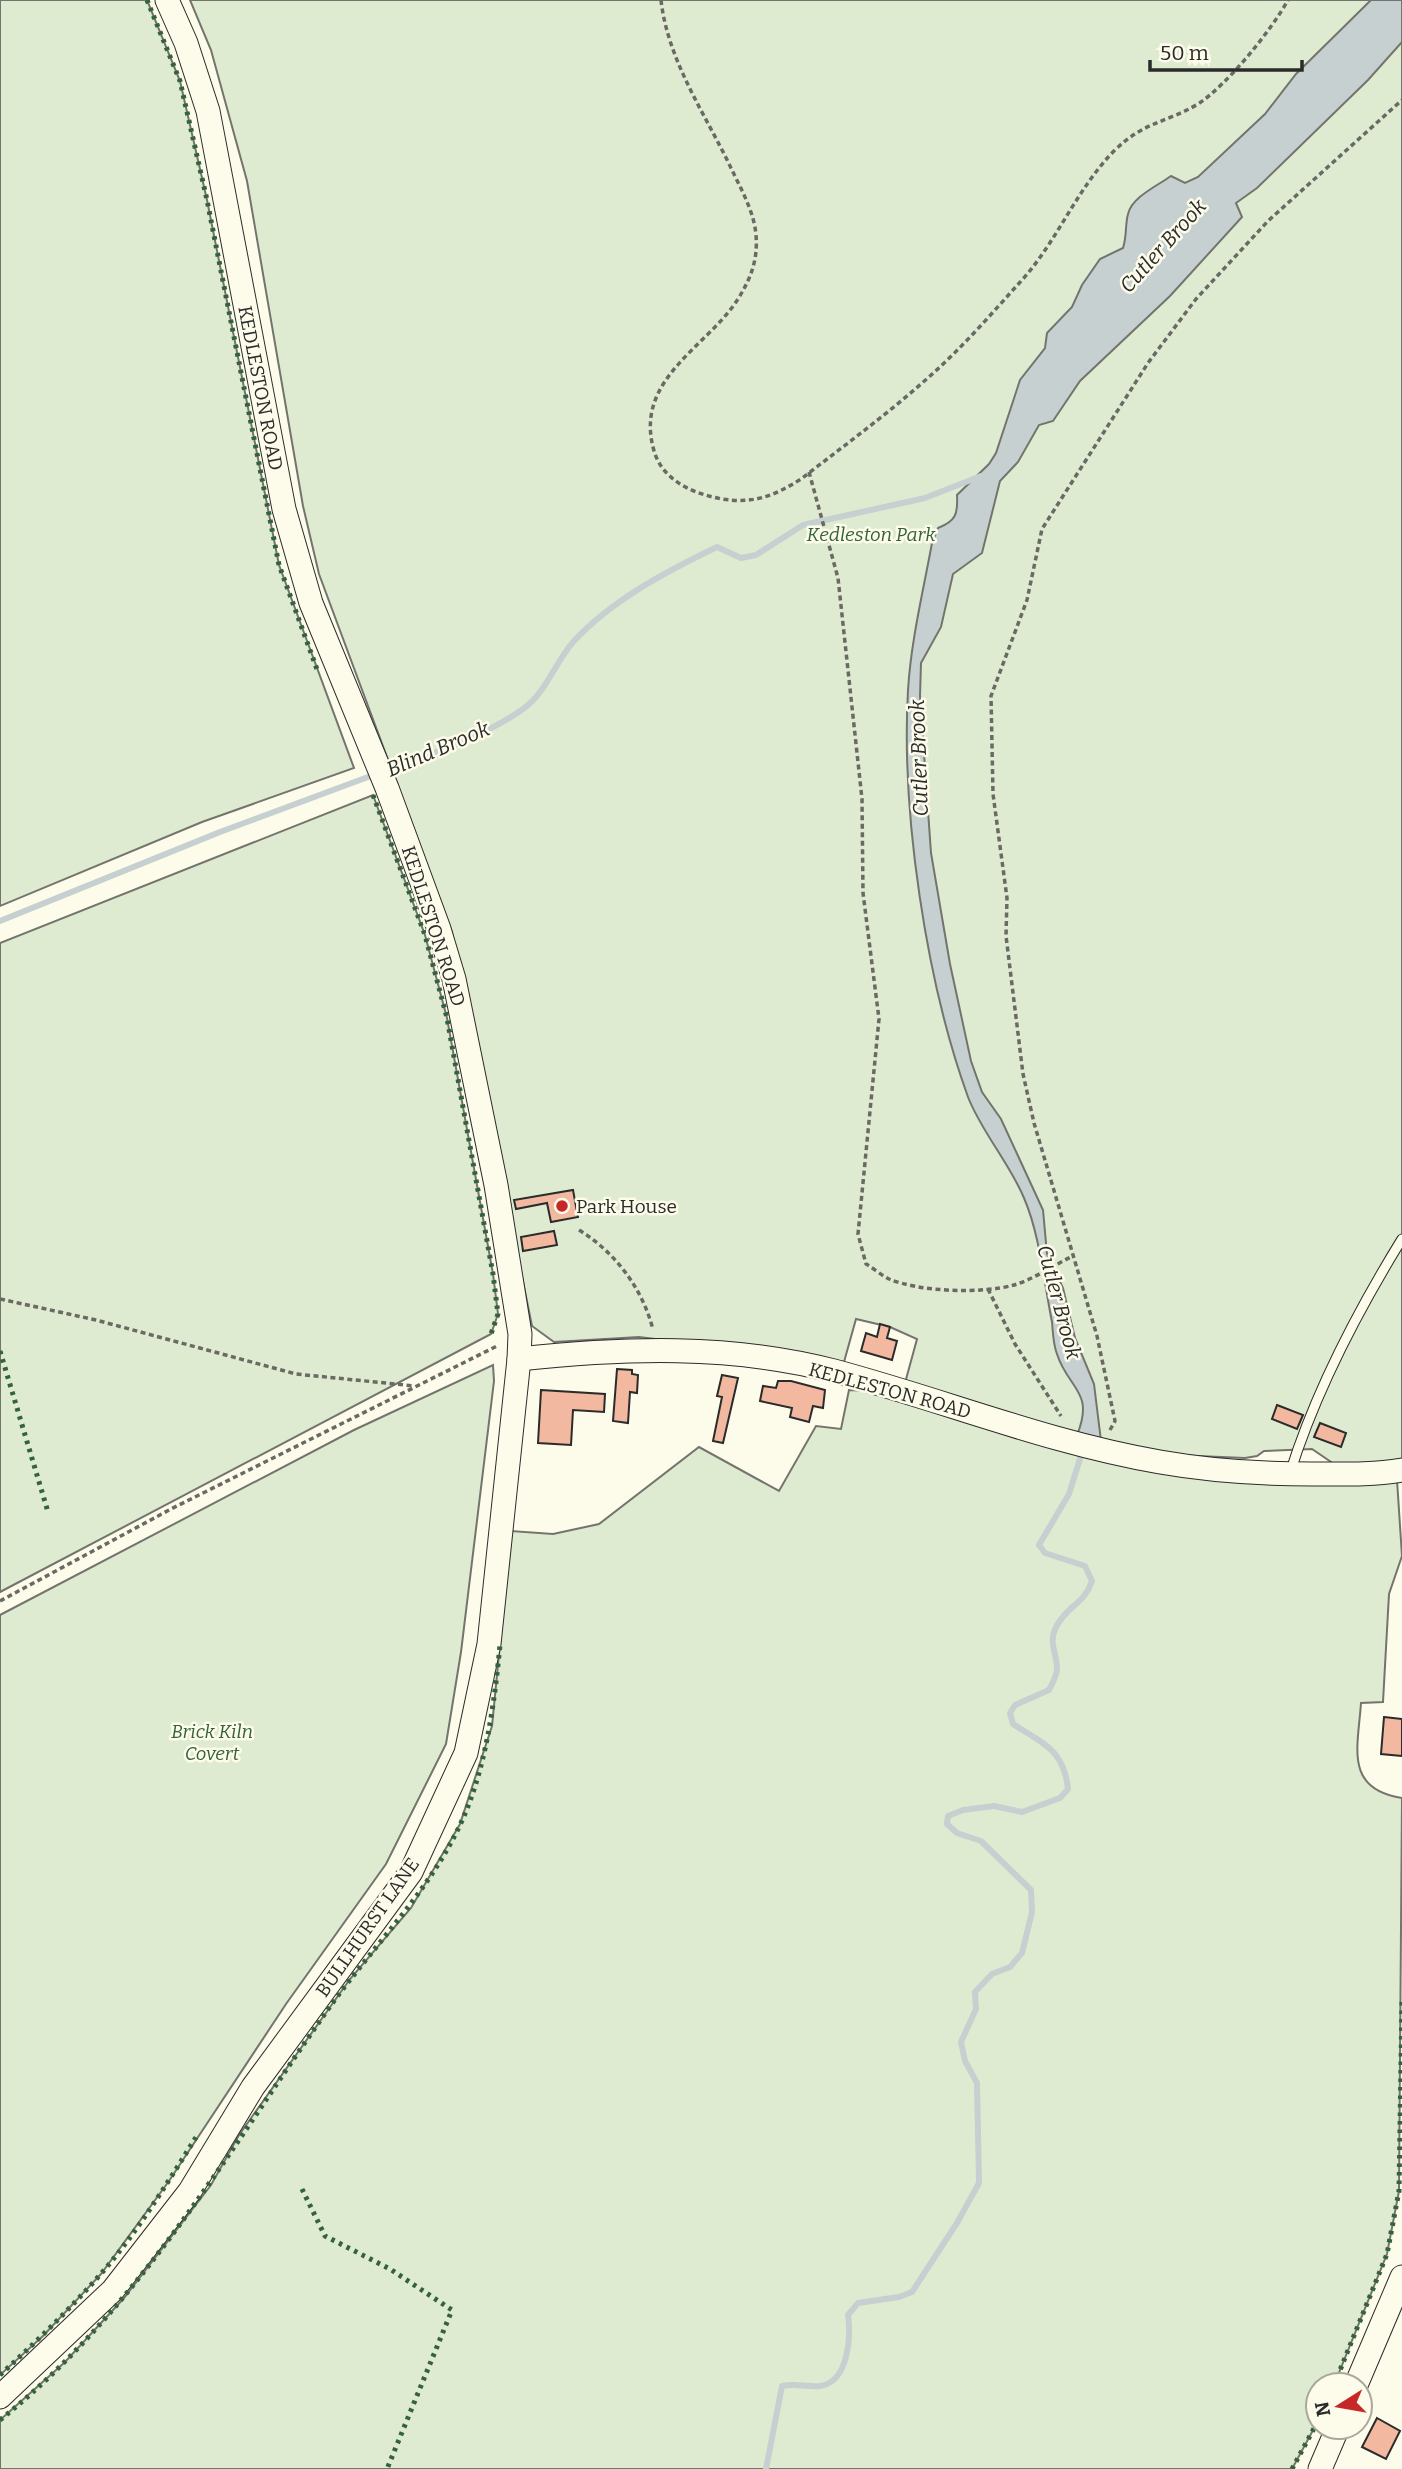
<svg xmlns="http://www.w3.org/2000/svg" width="1402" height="2469" viewBox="0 0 1402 2469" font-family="Bitter,serif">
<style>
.green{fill:#deebd1;stroke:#74746e;stroke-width:2}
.water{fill:#c7d0d0;stroke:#74746e;stroke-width:2}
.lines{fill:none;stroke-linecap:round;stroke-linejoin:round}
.stream{stroke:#c7d0d0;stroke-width:6}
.building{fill:#f2b8a0;stroke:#2b2b2b;stroke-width:2}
.service-casing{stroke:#2b2b2b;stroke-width:11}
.tertiary-casing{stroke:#2b2b2b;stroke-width:25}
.path{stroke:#6a6964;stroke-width:3.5;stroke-dasharray:5 3.5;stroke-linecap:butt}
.service{stroke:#fdfbea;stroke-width:9}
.tertiary{stroke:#fdfbea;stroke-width:23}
.hedge{stroke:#34623c;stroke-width:5;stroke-dasharray:3.5 5;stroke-linecap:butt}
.poi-dot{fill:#c62828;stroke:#fdfbea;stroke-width:2.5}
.labels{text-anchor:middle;stroke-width:5;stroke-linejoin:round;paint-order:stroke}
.street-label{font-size:19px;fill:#2b2b2b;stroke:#fdfbea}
.park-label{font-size:19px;font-style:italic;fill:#34623c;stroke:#fdfbea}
.poi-label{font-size:19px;fill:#2b2b2b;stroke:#fdfbea;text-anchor:start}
.water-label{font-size:21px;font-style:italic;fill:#2b2b2b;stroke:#fdfbea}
</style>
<rect width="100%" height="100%" fill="#fdfbea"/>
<g class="green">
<polygon points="0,0 147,0 180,81 207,200 279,565 354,768 202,822 0,906"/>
<polygon points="190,0 1402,0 1402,1463 1337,1466 1312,1449 1264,1451 1257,1456 1245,1458 1174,1455 1101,1441 905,1383 917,1339 890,1327 856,1319 844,1362 639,1337 554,1342 532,1326 452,932 319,574 303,506 247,181 211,50"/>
<polygon points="373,795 425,935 447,1018 493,1274 498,1314 491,1334 0,1592 0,943"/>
<polygon points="493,1365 494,1381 461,1652 446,1744 386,1864 286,2004 169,2181 101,2274 43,2336 0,2375 0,1615 354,1430"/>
<path d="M849,1390L869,1391L1056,1445L1397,1480L1402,1556L1389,1594L1383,1702L1361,1703C1358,1747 1344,1789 1402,1798L1399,2191L1387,2254L1334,2385H1318V2421L1292,2469H0V2420L65,2362L124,2298L211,2185L239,2135L350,1979L411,1908L460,1824L492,1726L511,1531L553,1534L599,1524L699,1447L779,1491L816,1426L841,1429Z"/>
</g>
<path class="water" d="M1371,0H1402V42L1368,80L1257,188L1236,203L1242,217L1170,296L1080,381L1053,421L1039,425L1018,462L1000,481L982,553L953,574L941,627L921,663L920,696L931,853L950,964L971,1061L982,1092L1001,1119L1043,1210L1047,1254L1063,1288L1075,1338L1094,1384L1101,1441L1077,1435C1095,1391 1068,1389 1057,1354C1053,1344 1053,1332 1052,1322C1044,1283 1040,1235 1024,1198C1010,1164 981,1131 968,1097C926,981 901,813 908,690C911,641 923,592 932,543L938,528C956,521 958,514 957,495L989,464L996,453L1020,380L1045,348L1047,333L1072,307L1082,285L1100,259L1123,248C1127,236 1125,225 1128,214C1132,197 1157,186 1171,176L1185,183L1198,177L1265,114L1296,74Z"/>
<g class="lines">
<g class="stream">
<path d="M386,770C434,753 481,738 523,709C546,693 555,662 574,641C612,600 667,571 717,547L741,558L756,555L803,525L925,498L981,476"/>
<polyline points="0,921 220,832 376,774"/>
<path d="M766,2469L782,2386C795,2383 807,2387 820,2386C849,2382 851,2336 848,2315L858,2303L899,2297L912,2292L957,2223L979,2183L977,2083L965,2061L961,2042L976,2009L975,1992L992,1974L1010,1967L1022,1953L1032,1912L1031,1890L981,1841L957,1833L947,1824L948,1816L963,1810L994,1806L1022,1812L1060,1798L1068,1789C1064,1750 1044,1744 1013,1724L1010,1713L1015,1705L1049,1690C1052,1684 1057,1675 1057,1669C1057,1652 1048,1644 1056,1627C1068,1604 1084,1605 1092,1581L1085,1566L1045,1553L1039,1545L1069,1494L1083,1449"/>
</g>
</g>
<g class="building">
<polygon points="573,1190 578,1217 551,1222 547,1203 516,1209 514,1200"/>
<polygon points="554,1231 557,1245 523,1251 521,1237"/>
<polygon points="880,1324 890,1327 887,1338 897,1341 892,1360 861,1351 866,1333 877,1337"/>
<polygon points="617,1369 632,1370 632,1374 638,1375 637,1393 630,1392 628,1423 613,1421"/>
<polygon points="722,1375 738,1378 723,1443 713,1441 722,1397 717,1396"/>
<polygon points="778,1381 791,1381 825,1390 823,1408 813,1406 809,1422 790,1417 792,1408 760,1401 763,1386 776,1388"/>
<polygon points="541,1390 605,1394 604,1412 573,1410 571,1445 538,1443"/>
<polygon points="1277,1405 1303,1415 1297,1429 1272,1419"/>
<polygon points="1320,1423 1346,1433 1341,1447 1314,1437"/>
<polygon points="1384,1717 1402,1719 1402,1756 1381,1754"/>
<polygon points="1377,2418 1400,2431 1386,2459 1362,2447"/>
</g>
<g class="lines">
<defs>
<path id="service" d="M1290,1473C1316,1390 1357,1312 1402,1239"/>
<g id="tertiary">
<path d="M519,1359C624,1348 730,1344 834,1371C943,1400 1049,1443 1160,1462C1211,1471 1261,1474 1312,1474C1343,1474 1372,1475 1402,1470"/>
<polyline points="1356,2385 1402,2277"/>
<polyline points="0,2397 113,2290 190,2191 253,2087 411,1872 466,1753 489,1644 519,1359 520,1334 496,1185 454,979 439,929 387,788 311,603 284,509 208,111 186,43 167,0"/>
<polyline points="1320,2469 1338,2427"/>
</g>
</defs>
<use href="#service" class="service-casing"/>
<use href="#tertiary" class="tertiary-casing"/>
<g class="path">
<path d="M661,0C668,62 706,115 732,170C742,191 754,212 756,235C758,260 751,278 738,299C706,349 631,380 655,454C665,482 695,494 722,499C754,504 774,496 801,479C845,445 889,413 930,376C963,347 993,312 1022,280C1058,240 1077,188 1115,150C1145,121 1166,123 1198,104C1227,85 1271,31 1288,0"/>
<path d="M809,472L838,578L862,799L863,893L879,1019L858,1234L866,1264C873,1268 881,1275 889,1279C920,1292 982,1294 1014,1285C1034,1279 1054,1265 1073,1256"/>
<path d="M579,1230C615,1252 643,1289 653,1330"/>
<polyline points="988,1289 1015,1344 1061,1416"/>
<polyline points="0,1299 96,1320 296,1374 415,1386"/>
<polyline points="1110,1430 1115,1421 1097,1336 1034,1123 1023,1074 1006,936 1007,898 993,794 991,696 1027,600 1042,529 1148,363 1196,299 1268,221 1402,100"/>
<polyline points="0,1601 171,1509 499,1345"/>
</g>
<use href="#service" class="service"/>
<use href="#tertiary" class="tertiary"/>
<g class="hedge">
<polyline points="147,0 180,81 207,200 279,565 318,672"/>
<polyline points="373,795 425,935 447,1018 493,1274 498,1314 491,1334"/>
<polyline points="0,1351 48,1512"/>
<polyline points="302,2189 325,2236 390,2269 452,2310 387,2469"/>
<path d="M0,2375C34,2344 68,2311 99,2276C137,2233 168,2182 198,2134"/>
<polyline points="1334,2385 1387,2254 1399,2191 1402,2002"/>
<path d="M0,2420C140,2308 229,2149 331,2005C375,1944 427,1894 460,1825C486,1769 494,1706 500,1645"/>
<polyline points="1292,2469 1318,2421"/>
</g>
</g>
<circle class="poi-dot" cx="562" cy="1206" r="7"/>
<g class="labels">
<g class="street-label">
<text transform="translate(261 388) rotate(79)" y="7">KEDLESTON ROAD</text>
<text transform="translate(434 926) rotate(72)" y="7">KEDLESTON ROAD</text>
<text transform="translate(890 1390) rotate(15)" y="7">KEDLESTON ROAD</text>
<text transform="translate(367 1927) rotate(-55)" y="7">BULLHURST LANE</text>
</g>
<g class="park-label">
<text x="871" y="541">Kedleston Park</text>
<text x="212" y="1738">Brick Kiln<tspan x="212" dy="22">Covert</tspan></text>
</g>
<g class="poi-label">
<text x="576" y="1213">Park House</text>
</g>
<g class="water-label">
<text transform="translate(1163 246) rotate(-48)" y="7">Cutler Brook</text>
<text transform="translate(438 749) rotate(-23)" y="7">Blind Brook</text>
<text transform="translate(919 758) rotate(-92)" y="7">Cutler Brook</text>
<text transform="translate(1059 1302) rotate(75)" y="7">Cutler Brook</text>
</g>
</g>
<g transform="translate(1339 2406) rotate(259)"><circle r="33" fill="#fdfbea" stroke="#a9a89e" stroke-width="2"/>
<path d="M0-5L12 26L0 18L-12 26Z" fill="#c62828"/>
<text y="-10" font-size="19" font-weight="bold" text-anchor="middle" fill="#2b2b2b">N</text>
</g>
<path d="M1150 60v10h152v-10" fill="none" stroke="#2b2b2b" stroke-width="3.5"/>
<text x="1160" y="60" font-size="21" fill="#2b2b2b" stroke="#fdfbea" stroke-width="5" paint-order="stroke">50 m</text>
</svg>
